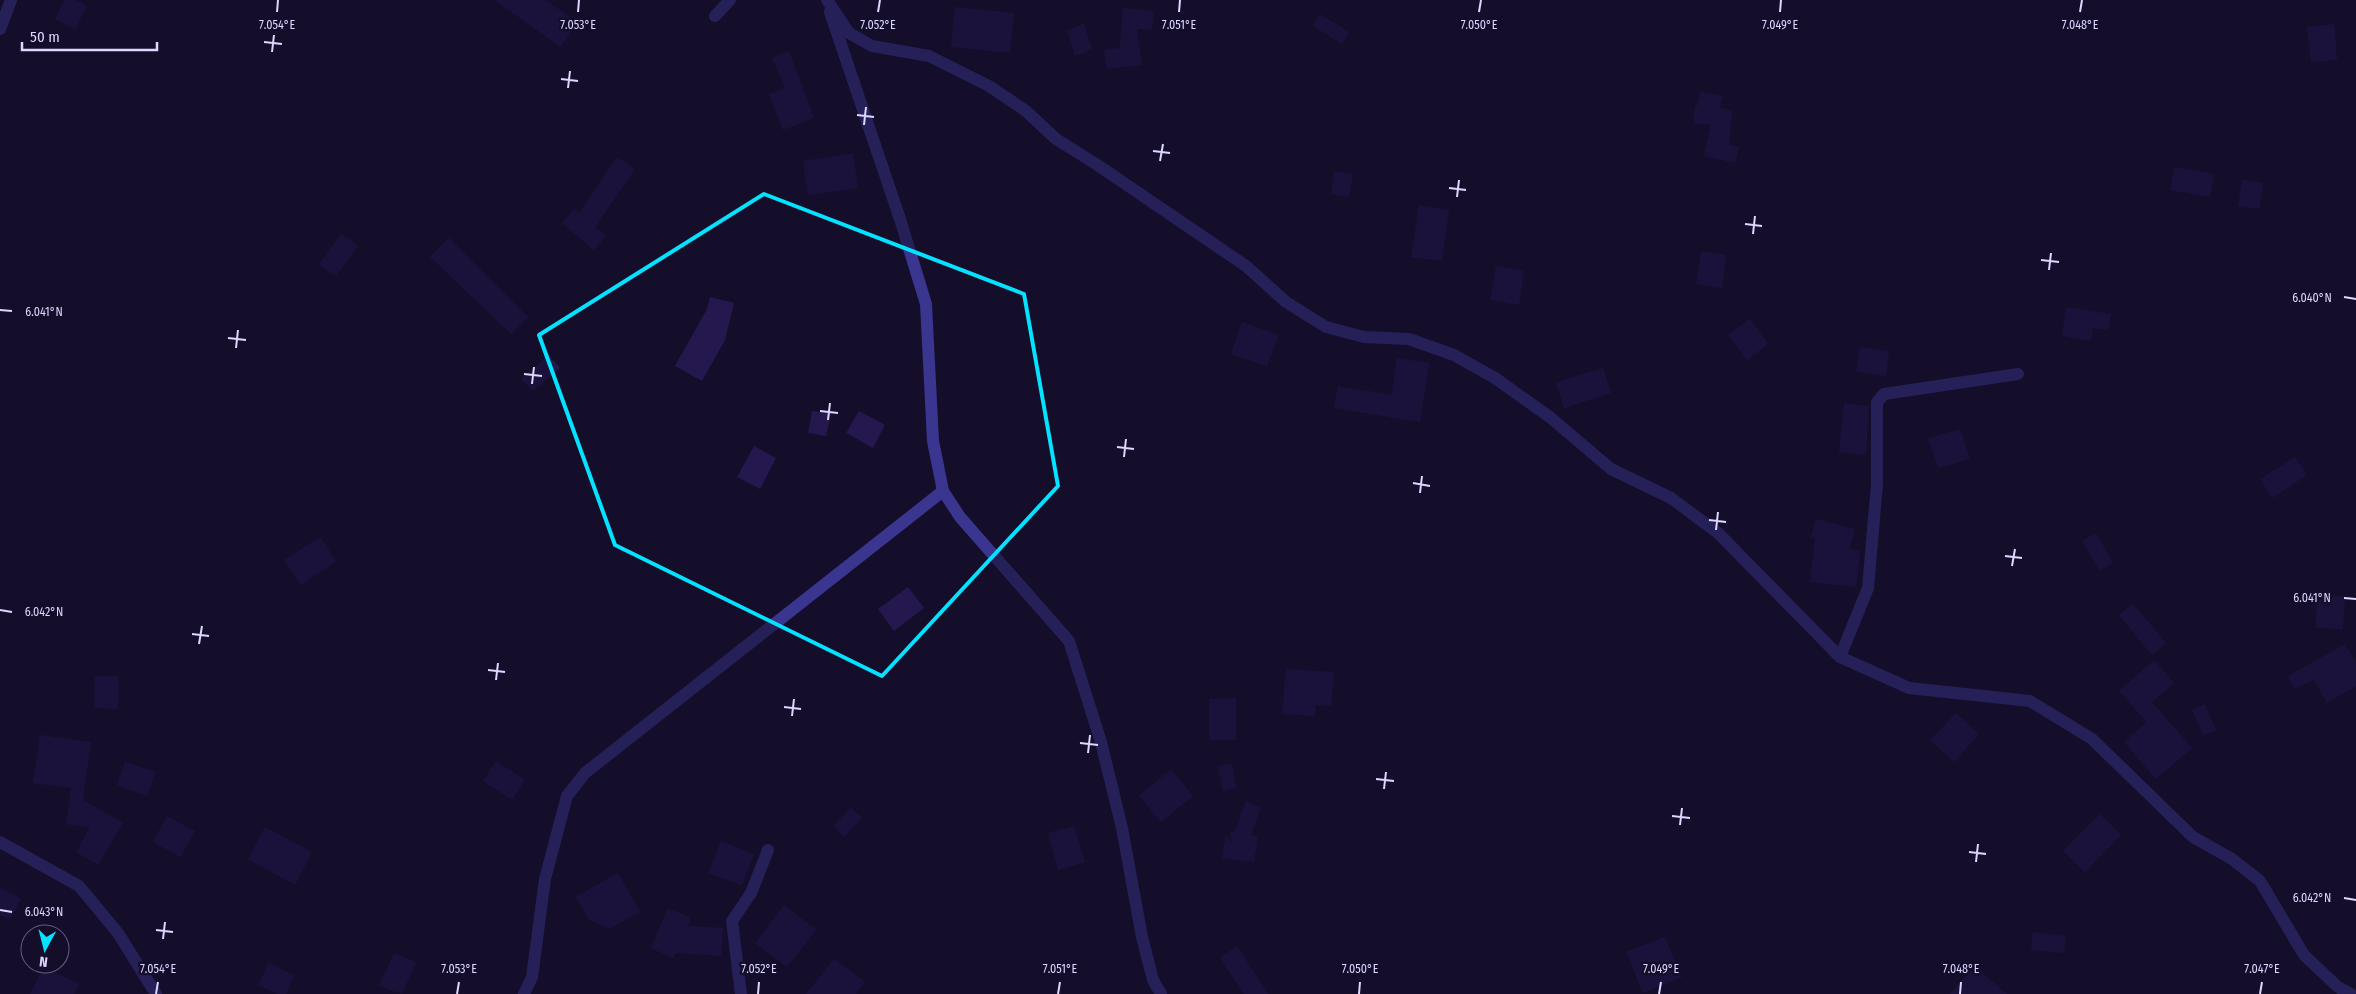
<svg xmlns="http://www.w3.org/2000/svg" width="2356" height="994" viewBox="0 0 2356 994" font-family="'Fira Sans Condensed',sans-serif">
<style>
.building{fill:#24184e}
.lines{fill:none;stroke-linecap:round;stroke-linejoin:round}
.street{stroke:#3a358f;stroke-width:12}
.marked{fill:none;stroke:#04e2ff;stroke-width:4;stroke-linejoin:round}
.ticks{fill:none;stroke:#ddd8ff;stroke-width:2}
.ticks-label{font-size:12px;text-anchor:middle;fill:#ddd8ff;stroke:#140e2b;stroke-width:5;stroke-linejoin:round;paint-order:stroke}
</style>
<rect width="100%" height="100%" fill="#140e2b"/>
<g class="building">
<polygon points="64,0 75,0 87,6 75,29 55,19"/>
<polygon points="495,0 546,0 578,23 560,47"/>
<polygon points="955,7 1014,13 1010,53 951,47"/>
<polygon points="1123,8 1154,11 1152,30 1137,29 1142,65 1107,69 1104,50 1120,48"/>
<polygon points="1320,14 1349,32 1342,44 1313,26"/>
<polygon points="1084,24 1092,50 1075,56 1067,30"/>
<polygon points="2334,24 2337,60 2311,62 2307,27"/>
<polygon points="789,51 814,118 783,130 769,94 785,88 772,58"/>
<polygon points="1700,92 1723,96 1720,108 1732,110 1729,145 1739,147 1735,163 1704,156 1711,125 1693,123 1695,106 1697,106"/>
<polygon points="853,153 858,188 808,195 803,161"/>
<polygon points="617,157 635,169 595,227 606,236 594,250 562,223 574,209 579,213"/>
<polygon points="2174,167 2214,174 2210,197 2170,190"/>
<polygon points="1334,171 1353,174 1349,197 1331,194"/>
<polygon points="2242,180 2263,183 2259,209 2238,206"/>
<polygon points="1419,205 1449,210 1442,261 1411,257"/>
<polygon points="341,234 358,246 336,276 319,264"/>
<polygon points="449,238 528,317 511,334 430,257"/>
<polygon points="1701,251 1726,255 1722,288 1696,284"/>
<polygon points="1496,266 1524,271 1519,305 1490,300"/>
<polygon points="710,297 734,303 725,340 702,381 675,366 707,309"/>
<polygon points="2066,307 2111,314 2108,330 2093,328 2091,341 2062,336"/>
<polygon points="1750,319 1768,344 1747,360 1728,335"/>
<polygon points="1242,322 1279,335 1267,366 1231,354"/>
<polygon points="1860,347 1889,351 1886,376 1856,371"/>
<polygon points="549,355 560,368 533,391 521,379"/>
<polygon points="1397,358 1429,363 1420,422 1334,408 1338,386 1392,395"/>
<polygon points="1603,368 1611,393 1564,408 1556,382"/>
<polygon points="1844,403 1869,406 1866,455 1839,452"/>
<polygon points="812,411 831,414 826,436 808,433"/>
<polygon points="859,411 885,425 873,448 846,433"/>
<polygon points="1960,429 1970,459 1938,468 1928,438"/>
<polygon points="754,446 776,458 760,489 737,477"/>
<polygon points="2295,457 2307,475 2272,498 2260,479"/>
<polygon points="1816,519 1855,529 1850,549 1860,550 1856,587 1810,582 1815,538 1811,537"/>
<polygon points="2096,533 2113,563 2100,571 2082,541"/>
<polygon points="320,537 336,561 301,585 284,560"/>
<polygon points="908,587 924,608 894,631 878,609"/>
<polygon points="2317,595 2345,596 2343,629 2316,628"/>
<polygon points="2133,604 2166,643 2152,655 2119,615"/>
<polygon points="2345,644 2356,662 2356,686 2327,703 2314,680 2294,689 2288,676"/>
<polygon points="2154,660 2174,683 2152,702 2192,748 2156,779 2124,742 2147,722 2119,691"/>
<polygon points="1286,669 1334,672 1331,706 1316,705 1315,716 1282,714"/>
<polygon points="95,676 119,676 118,709 94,708"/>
<polygon points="1236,698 1236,740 1209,740 1209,699"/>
<polygon points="2205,704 2216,730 2203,735 2192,710"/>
<polygon points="1956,713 1979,734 1954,762 1930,740"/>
<polygon points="40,735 91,742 83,800 123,823 98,865 76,852 90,828 66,824 71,788 33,783"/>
<polygon points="496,761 525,780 512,800 483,781"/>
<polygon points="125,762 156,772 147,796 117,785"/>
<polygon points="1232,764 1236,788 1223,791 1218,766"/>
<polygon points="1171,769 1193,796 1161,822 1139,796"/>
<polygon points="1246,801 1261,807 1251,835 1258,836 1254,862 1222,858 1226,835 1232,843 1230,832 1234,833"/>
<polygon points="851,808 862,818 844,837 833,826"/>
<polygon points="2100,814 2121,835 2085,872 2063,851"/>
<polygon points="167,816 195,831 180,857 153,842"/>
<polygon points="1074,826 1085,862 1058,870 1048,833"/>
<polygon points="265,827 312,852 295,885 248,859"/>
<polygon points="721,841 754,854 742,885 708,873"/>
<polygon points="618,873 640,912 609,929 589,920 576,897"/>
<polygon points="0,887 21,899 10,920 0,915"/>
<polygon points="784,905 816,930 787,967 755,943"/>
<polygon points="668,908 691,918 688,926 723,928 721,956 676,953 673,958 651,948"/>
<polygon points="2033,932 2066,936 2064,953 2031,950"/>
<polygon points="1665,937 1682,977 1643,993 1626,952"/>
<polygon points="1237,946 1268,994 1244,994 1220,958"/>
<polygon points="394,953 416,962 402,994 379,986"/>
<polygon points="834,959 865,982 856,994 806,994"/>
<polygon points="269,963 294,975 286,994 277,994 258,985"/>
<polygon points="1974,966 2007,994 1950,994"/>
<polygon points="44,967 79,984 74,994 30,994"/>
</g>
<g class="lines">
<g class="street">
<polyline points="827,0 849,33 872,46 929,56 989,86 1026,111 1056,139 1096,164 1246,266 1286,302 1326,327 1364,337 1409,339 1454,355 1495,378 1551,418 1611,469 1671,498 1718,533 1840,657 1909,688 2030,701 2092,739 2193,837 2232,859 2260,881 2304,955 2338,987 2351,994"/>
<polyline points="830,12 900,219 926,304 933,441 943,491 960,517 1069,641 1101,742 1122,828 1142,937 1153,980 1161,994"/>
<polyline points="715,16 730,0"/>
<polyline points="0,29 11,0"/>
<polyline points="1840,657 1868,588 1877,484 1877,402 1884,394 2018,374"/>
<polyline points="0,842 79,886 118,933 156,994"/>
<polyline points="524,994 532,977 545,879 567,796 585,773 943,491"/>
<polyline points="741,994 732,921 751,893 768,850"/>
</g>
</g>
<path d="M0 0H2356V994H0ZM764,194L1024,294L1058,486L882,676L615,545L539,335Z" fill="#140e2b" fill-opacity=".55" fill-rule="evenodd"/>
<path class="marked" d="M764,194L1024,294L1058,486L882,676L615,545L539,335Z"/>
<path class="ticks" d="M277,12L278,0M578,12L579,0M878,12L880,0M1179,12L1180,0M1479,12L1481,0M1780,12L1781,0M2080,12L2082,0M264,42L282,44M272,52L274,35M561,79L578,81M568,88L570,71M857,115L874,117M864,125L866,107M1153,151L1170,153M1160,161L1163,144M1449,188L1466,190M1457,197L1459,180M1745,224L1762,226M1753,234L1755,216M2041,260L2059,262M2049,270L2051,253M2344,297L2356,299M0,310L12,311M228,338L246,340M236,348L238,330M524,374L542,376M532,384L534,367M820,411L838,413M828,420L830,403M1117,447L1134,449M1124,457L1126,439M1413,483L1430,486M1420,493L1422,476M1709,520L1726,522M1716,530L1718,512M2005,556L2022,558M2012,566L2015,549M2344,598L2356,599M0,610L12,612M192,634L209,636M199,644L202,626M488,670L505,672M496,680L498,663M784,707L801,709M792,716L794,699M1080,743L1098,745M1088,753L1090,735M1376,779L1394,781M1384,789L1386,772M1672,816L1690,818M1680,825L1682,808M1969,852L1986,854M1976,862L1978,844M2344,898L2356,900M0,910L12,912M156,930L173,932M163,939L165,922M156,994L158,982M457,994L459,982M758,994L759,982M1058,994L1060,982M1359,994L1360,982M1659,994L1661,982M1960,994L1961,982M2260,994L2262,982"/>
<g class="ticks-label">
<text x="277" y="29">7.054°E</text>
<text x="578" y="29">7.053°E</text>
<text x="878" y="29">7.052°E</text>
<text x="1179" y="29">7.051°E</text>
<text x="1479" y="29">7.050°E</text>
<text x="1780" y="29">7.049°E</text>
<text x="2080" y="29">7.048°E</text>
<text x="2312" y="302">6.040°N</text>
<text x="44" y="316">6.041°N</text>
<text x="2312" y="602">6.041°N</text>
<text x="44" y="616">6.042°N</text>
<text x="2312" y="902">6.042°N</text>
<text x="44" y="916">6.043°N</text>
<text x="158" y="973">7.054°E</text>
<text x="459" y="973">7.053°E</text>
<text x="759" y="973">7.052°E</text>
<text x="1060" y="973">7.051°E</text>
<text x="1360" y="973">7.050°E</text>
<text x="1661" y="973">7.049°E</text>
<text x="1961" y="973">7.048°E</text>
<text x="2262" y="973">7.047°E</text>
</g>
<g transform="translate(45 949) rotate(187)"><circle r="24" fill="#140e2b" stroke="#645f80"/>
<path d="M0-4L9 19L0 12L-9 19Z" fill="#04e2ff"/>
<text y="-8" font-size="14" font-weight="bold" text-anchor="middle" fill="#ddd8ff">N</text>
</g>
<path d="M22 42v8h135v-8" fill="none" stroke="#ddd8ff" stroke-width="2.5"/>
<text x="30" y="42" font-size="15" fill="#ddd8ff" stroke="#140e2b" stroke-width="4" paint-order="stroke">50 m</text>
</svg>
